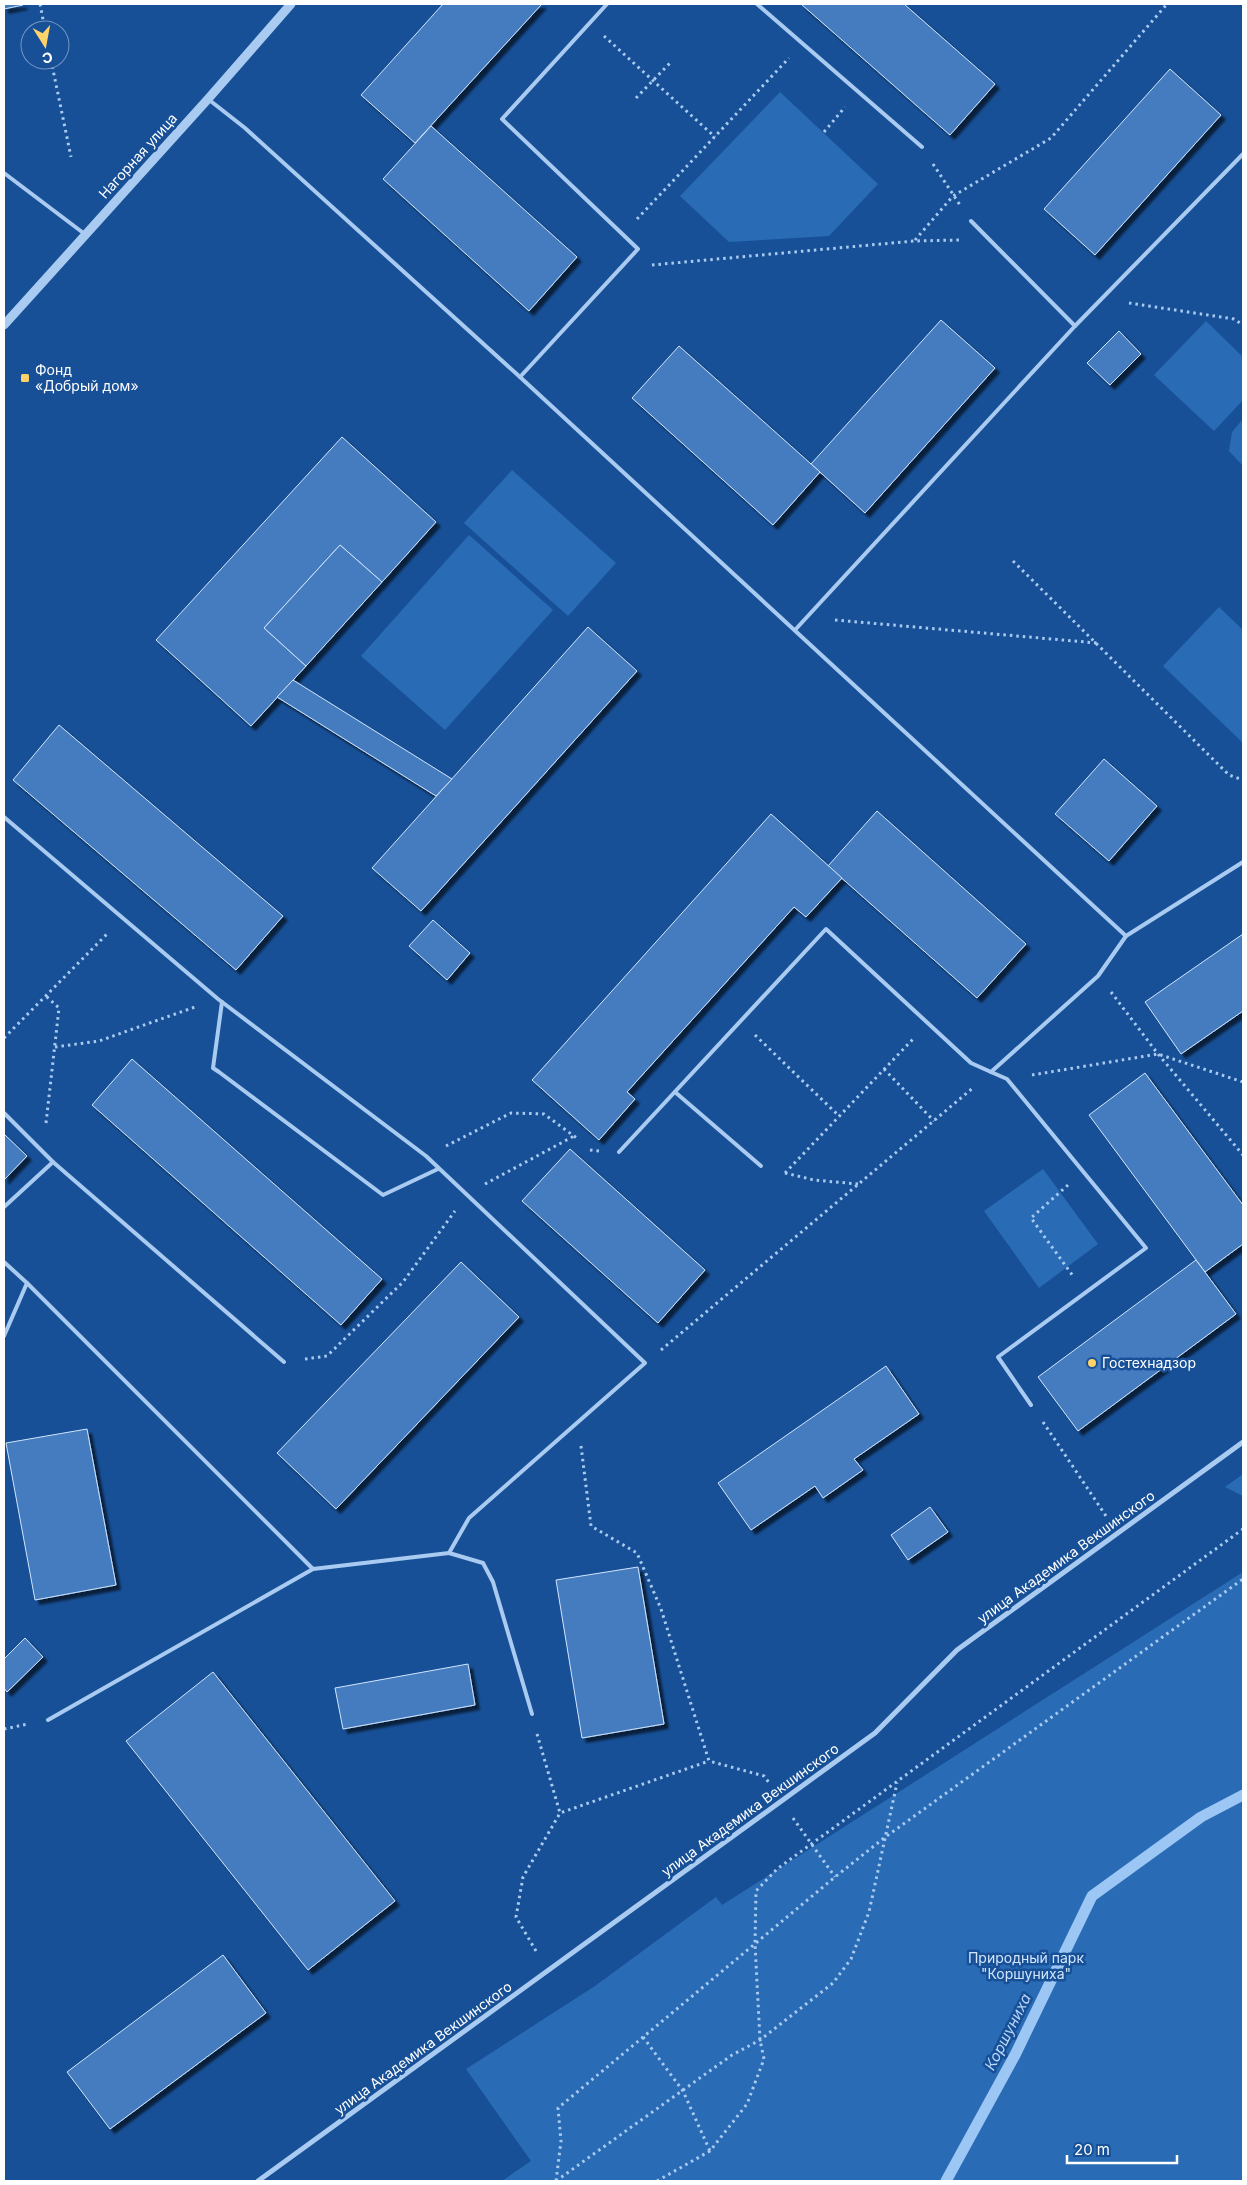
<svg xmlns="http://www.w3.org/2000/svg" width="1247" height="2185" viewBox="0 0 1247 2185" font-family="Inter,sans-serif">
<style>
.green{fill:#2a6bb6}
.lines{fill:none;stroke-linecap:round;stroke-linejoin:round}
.stream{stroke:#9cc6f4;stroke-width:11}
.building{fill:#447cc0;stroke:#d1e5fc;filter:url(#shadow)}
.path{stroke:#aacbf1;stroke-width:3;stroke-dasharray:2.5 4;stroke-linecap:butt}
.service{stroke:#aacbf1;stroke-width:4}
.minor{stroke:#aacbf1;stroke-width:5}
.tertiary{stroke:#aacbf1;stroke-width:9}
.poi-dot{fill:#ffd26a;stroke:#175097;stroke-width:2}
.labels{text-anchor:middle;stroke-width:5;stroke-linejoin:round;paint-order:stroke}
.street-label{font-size:14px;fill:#fff;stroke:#175097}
.poi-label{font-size:14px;fill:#fff;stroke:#175097;text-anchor:start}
.park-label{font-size:14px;fill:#d1e5fc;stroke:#175097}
.water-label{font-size:15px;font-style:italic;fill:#b6d5f8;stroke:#175097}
</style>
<defs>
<filter id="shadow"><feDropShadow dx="4.5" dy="4.5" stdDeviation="1" flood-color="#0009"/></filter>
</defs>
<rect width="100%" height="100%" fill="#175097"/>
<g class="green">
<polygon points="780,92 878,184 829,236 729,242 680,196"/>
<polygon points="1206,321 1243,357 1243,400 1214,431 1154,375"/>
<polygon points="1243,419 1243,466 1229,451 1232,432"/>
<polygon points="512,470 616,563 568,616 464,523"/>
<polygon points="469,535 553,610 445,730 361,656"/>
<polygon points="1219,607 1243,630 1243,743 1163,666"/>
<polygon points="1043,1169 1098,1244 1039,1288 984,1211"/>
<polygon points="1243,1474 1243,1496 1225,1487"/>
<polygon points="1243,1572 1243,2179 1241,2181 502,2181 531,2161 466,2069 595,1986 716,1897 722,1905"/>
</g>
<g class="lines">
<polyline class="stream" points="946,2181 1015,2055 1092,1896 1201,1817 1243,1795"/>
</g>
<g class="building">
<polygon points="4,4 23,4 23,5 4,9"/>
<polygon points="443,4 542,4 415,143 361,95"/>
<polygon points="801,4 904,4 995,84 950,135"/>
<polygon points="1170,69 1221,115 1095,255 1044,209"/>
<polygon points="431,126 577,257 529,311 383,179"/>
<polygon points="941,320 995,368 865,513 811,464"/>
<polygon points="1119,331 1141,354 1110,385 1087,363"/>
<polygon points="679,346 820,472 773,525 632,398"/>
<polygon points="342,437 436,522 382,582 340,545 264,628 306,666 251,726 156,640"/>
<polygon points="340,545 382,582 306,666 264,628"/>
<polygon points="588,627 637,671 421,911 372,868"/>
<polygon points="293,680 452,779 436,796 277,697"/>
<polygon points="59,725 283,916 236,970 13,780"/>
<polygon points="1104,759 1157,806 1109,861 1055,814"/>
<polygon points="877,811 1026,944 977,998 828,866"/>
<polygon points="771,814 842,878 806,917 794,907 635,1083 627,1092 635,1099 599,1140 532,1080"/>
<polygon points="433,920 470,953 447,980 409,946"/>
<polygon points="1243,934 1243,1011 1181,1054 1145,1002"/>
<polygon points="132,1059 382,1279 341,1325 92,1105"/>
<polygon points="1145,1073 1243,1205 1243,1244 1205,1272 1089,1115"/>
<polygon points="4,1134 27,1156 4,1180"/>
<polygon points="570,1149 705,1270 658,1323 522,1201"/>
<polygon points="1196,1260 1236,1314 1078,1431 1038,1377"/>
<polygon points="461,1262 519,1317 336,1509 277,1453"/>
<polygon points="886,1366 919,1414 854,1459 863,1470 823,1498 815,1486 751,1530 718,1483"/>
<polygon points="87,1429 116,1585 35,1600 6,1443"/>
<polygon points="930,1507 948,1532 908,1560 891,1535"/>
<polygon points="638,1567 664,1724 582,1738 556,1580"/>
<polygon points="25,1638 43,1657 7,1692 4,1688 4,1659"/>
<polygon points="468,1664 475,1705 343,1729 335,1688"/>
<polygon points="213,1672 395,1901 308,1970 126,1741"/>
<polygon points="223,1955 266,2013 110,2129 67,2072"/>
</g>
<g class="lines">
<g class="path">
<polyline points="40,4 45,30"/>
<polyline points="604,36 715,137"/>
<polyline points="51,60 71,157"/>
<polyline points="636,98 670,63"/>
<polyline points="824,132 845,107"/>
<polyline points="933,164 960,205"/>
<polyline points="637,219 789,58"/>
<polyline points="915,240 953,196 1051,138 1167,4"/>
<polyline points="652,265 914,241 960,240"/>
<polyline points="1129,303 1234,319 1243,325"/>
<polyline points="1013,561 1229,775 1243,780"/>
<polyline points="835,620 1097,643"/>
<polyline points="1111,992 1158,1054 1243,1155"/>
<polyline points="755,1035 839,1116"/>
<polyline points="4,1038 109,932"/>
<polyline points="55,1047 99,1041 195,1007"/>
<polyline points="884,1069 934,1121"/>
<polyline points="1032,1075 1158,1054 1243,1082"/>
<polyline points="46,1123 59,1008 46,996"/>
<polyline points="446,1146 511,1113 544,1114 578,1139"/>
<polyline points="590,1150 599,1151"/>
<polyline points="785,1173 914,1038"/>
<polyline points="785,1173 814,1180 858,1184"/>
<polyline points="485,1184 574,1136"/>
<polyline points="1068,1185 1031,1218 1073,1276"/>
<polyline points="661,1350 974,1087"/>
<polyline points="305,1359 327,1356 403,1282 455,1211"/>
<polyline points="1043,1422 1106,1516"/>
<polyline points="581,1446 591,1526 637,1553 661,1609 709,1761 764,1776 770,1784"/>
<polyline points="4,1729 28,1724"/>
<polyline points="537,1734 560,1813"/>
<polyline points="793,1818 835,1877"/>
<polyline points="536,1951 516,1917 523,1877 560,1813 709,1761"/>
<polyline points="643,2037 683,2091 710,2151"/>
<polyline points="556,2181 561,2141 558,2108 835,1877 884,1838 1243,1579"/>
<polyline points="556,2181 732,2055 760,2040 833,1983 851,1959 869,1912 897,1783"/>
<polyline points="657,2181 710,2151 747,2104 764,2059 760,2040 755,1944 756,1891 777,1869 1243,1529"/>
</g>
<g class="service">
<polyline points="757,4 922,147"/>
<polyline points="208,99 245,128 520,377 638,249 502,119 607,4"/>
<polyline points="4,173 86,235"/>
<polyline points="971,221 1075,326"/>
<polyline points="520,377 1126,936 1243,862"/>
<polyline points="795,630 1075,326 1243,154"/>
<polyline points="4,817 218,999 426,1156 645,1363 469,1518 449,1553 313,1569 27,1283 4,1336"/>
<polyline points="222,1002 213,1068 219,1072 383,1195 438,1169"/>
<polyline points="991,1072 1007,1079 1146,1248 998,1357 1031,1405"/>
<polyline points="675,1092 761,1166"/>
<polyline points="4,1113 53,1162"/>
<polyline points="619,1152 826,929 971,1063 991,1072 1098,976 1126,936"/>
<polyline points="4,1207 53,1162 284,1362"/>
<polyline points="4,1262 27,1283"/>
<polyline points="449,1553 483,1563 493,1582 532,1714"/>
<polyline points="48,1720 313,1569"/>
</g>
<polyline class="minor" points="258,2181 875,1733 957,1650 1243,1442"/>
<polyline class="tertiary" points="4,325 208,99 291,4"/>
</g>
<g class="poi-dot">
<rect x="20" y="373" width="10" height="10" rx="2.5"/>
<circle cx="1092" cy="1363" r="5"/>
</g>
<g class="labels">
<g class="street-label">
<text transform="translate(138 156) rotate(-48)" y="5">Нагорная улица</text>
<text transform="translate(1066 1557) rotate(-36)" y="5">улица Академика Векшинского</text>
<text transform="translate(750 1810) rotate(-36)" y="5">улица Академика Векшинского</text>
<text transform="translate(423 2048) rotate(-36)" y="5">улица Академика Векшинского</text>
</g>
<g class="poi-label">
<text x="35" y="375">Фонд<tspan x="35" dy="16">«Добрый дом»</tspan></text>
<text x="1102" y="1368">Гостехнадзор</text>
</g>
<g class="park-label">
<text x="1026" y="1963">Природный парк<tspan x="1026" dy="16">"Коршуниха"</tspan></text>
</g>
<g class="water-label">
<text transform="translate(1008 2032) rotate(-63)" y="5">Коршуниха</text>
</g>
</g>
<rect width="1247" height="2185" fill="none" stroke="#ffffff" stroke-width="10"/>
<g transform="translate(45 45) rotate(169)"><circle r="24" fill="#175097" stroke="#7496c1"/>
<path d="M0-4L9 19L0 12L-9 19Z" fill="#ffd26a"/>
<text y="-8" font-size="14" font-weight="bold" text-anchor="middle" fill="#ffffff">С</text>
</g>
<path d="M1067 2155v8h110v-8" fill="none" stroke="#ffffff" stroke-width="2.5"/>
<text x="1074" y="2155" font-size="15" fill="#ffffff" stroke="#175097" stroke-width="4" paint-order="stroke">20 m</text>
</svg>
